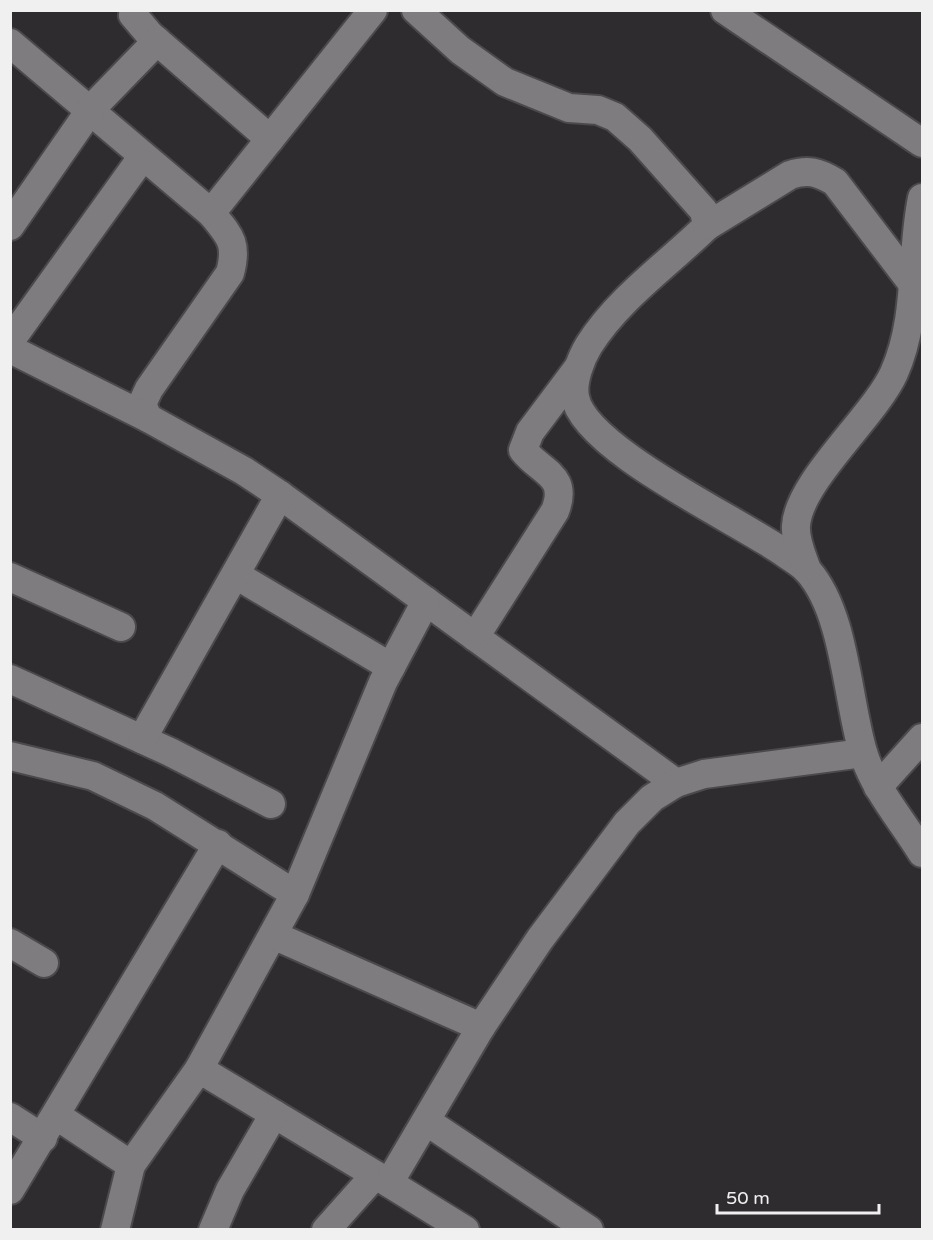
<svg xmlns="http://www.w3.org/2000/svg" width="933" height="1240" viewBox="0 0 933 1240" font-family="'Varela Round',sans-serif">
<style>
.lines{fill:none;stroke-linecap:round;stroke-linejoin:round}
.minor-casing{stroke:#4b494b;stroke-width:32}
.minor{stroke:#7e7c7f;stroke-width:28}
</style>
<rect width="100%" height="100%" fill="#2e2c2e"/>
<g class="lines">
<defs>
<g id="minor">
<polyline points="135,10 133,15 150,35 270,139"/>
<path d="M416,10L460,50L505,82L569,108L598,110L615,117L640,139L704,211L707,226C667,265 619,298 589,345C581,358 572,381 575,397C584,449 740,521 786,554C793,559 802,564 808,571C845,613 847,698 863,752C874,789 902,820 922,853"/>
<polyline points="725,10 922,143"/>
<path d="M10,43L211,213C230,236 238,243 230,273L149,389L142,404L148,418L244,471L280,495L676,783"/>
<polyline points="211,213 373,10"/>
<polyline points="10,226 91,109 157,41"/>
<path d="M707,226L790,175C808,169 818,172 835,182L915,287"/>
<polyline points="10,341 143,156"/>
<polyline points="10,349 148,418"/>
<path d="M807,570C802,555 795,541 796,526C798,482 874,417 894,373C919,317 910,256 922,198"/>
<polyline points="236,575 391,667"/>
<polyline points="10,577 121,627"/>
<path d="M475,637L555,511C569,475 541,473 523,450L530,432L578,368"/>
<polyline points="10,679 170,752 271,804"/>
<polyline points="142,739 280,495"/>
<polyline points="10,756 93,776 155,806 295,894 199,1069 389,1183"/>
<polyline points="878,787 922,738"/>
<polyline points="295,894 383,682 426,601"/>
<polyline points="273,935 481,1027"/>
<polyline points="10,943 44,963"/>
<polyline points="57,1116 131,1165"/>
<polyline points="10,1117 43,1138"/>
<polyline points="426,1121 589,1230"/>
<polyline points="10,1190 218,844"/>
<polyline points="115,1230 131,1165 199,1069"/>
<polyline points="213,1230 230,1190 274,1114"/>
<polyline points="326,1230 375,1175"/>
<polyline points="465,1230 389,1183 481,1027 540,939 627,823 652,798 676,783 704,774 863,753"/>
</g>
</defs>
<use href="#minor" class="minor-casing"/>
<use href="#minor" class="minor"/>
</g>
<rect width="933" height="1240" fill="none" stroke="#f1f0f1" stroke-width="24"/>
<path d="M717 1204v9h162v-9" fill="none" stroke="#f1f0f1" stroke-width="3"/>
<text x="726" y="1204" font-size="18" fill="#f1f0f1" stroke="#2e2c2e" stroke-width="4.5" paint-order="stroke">50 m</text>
</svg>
